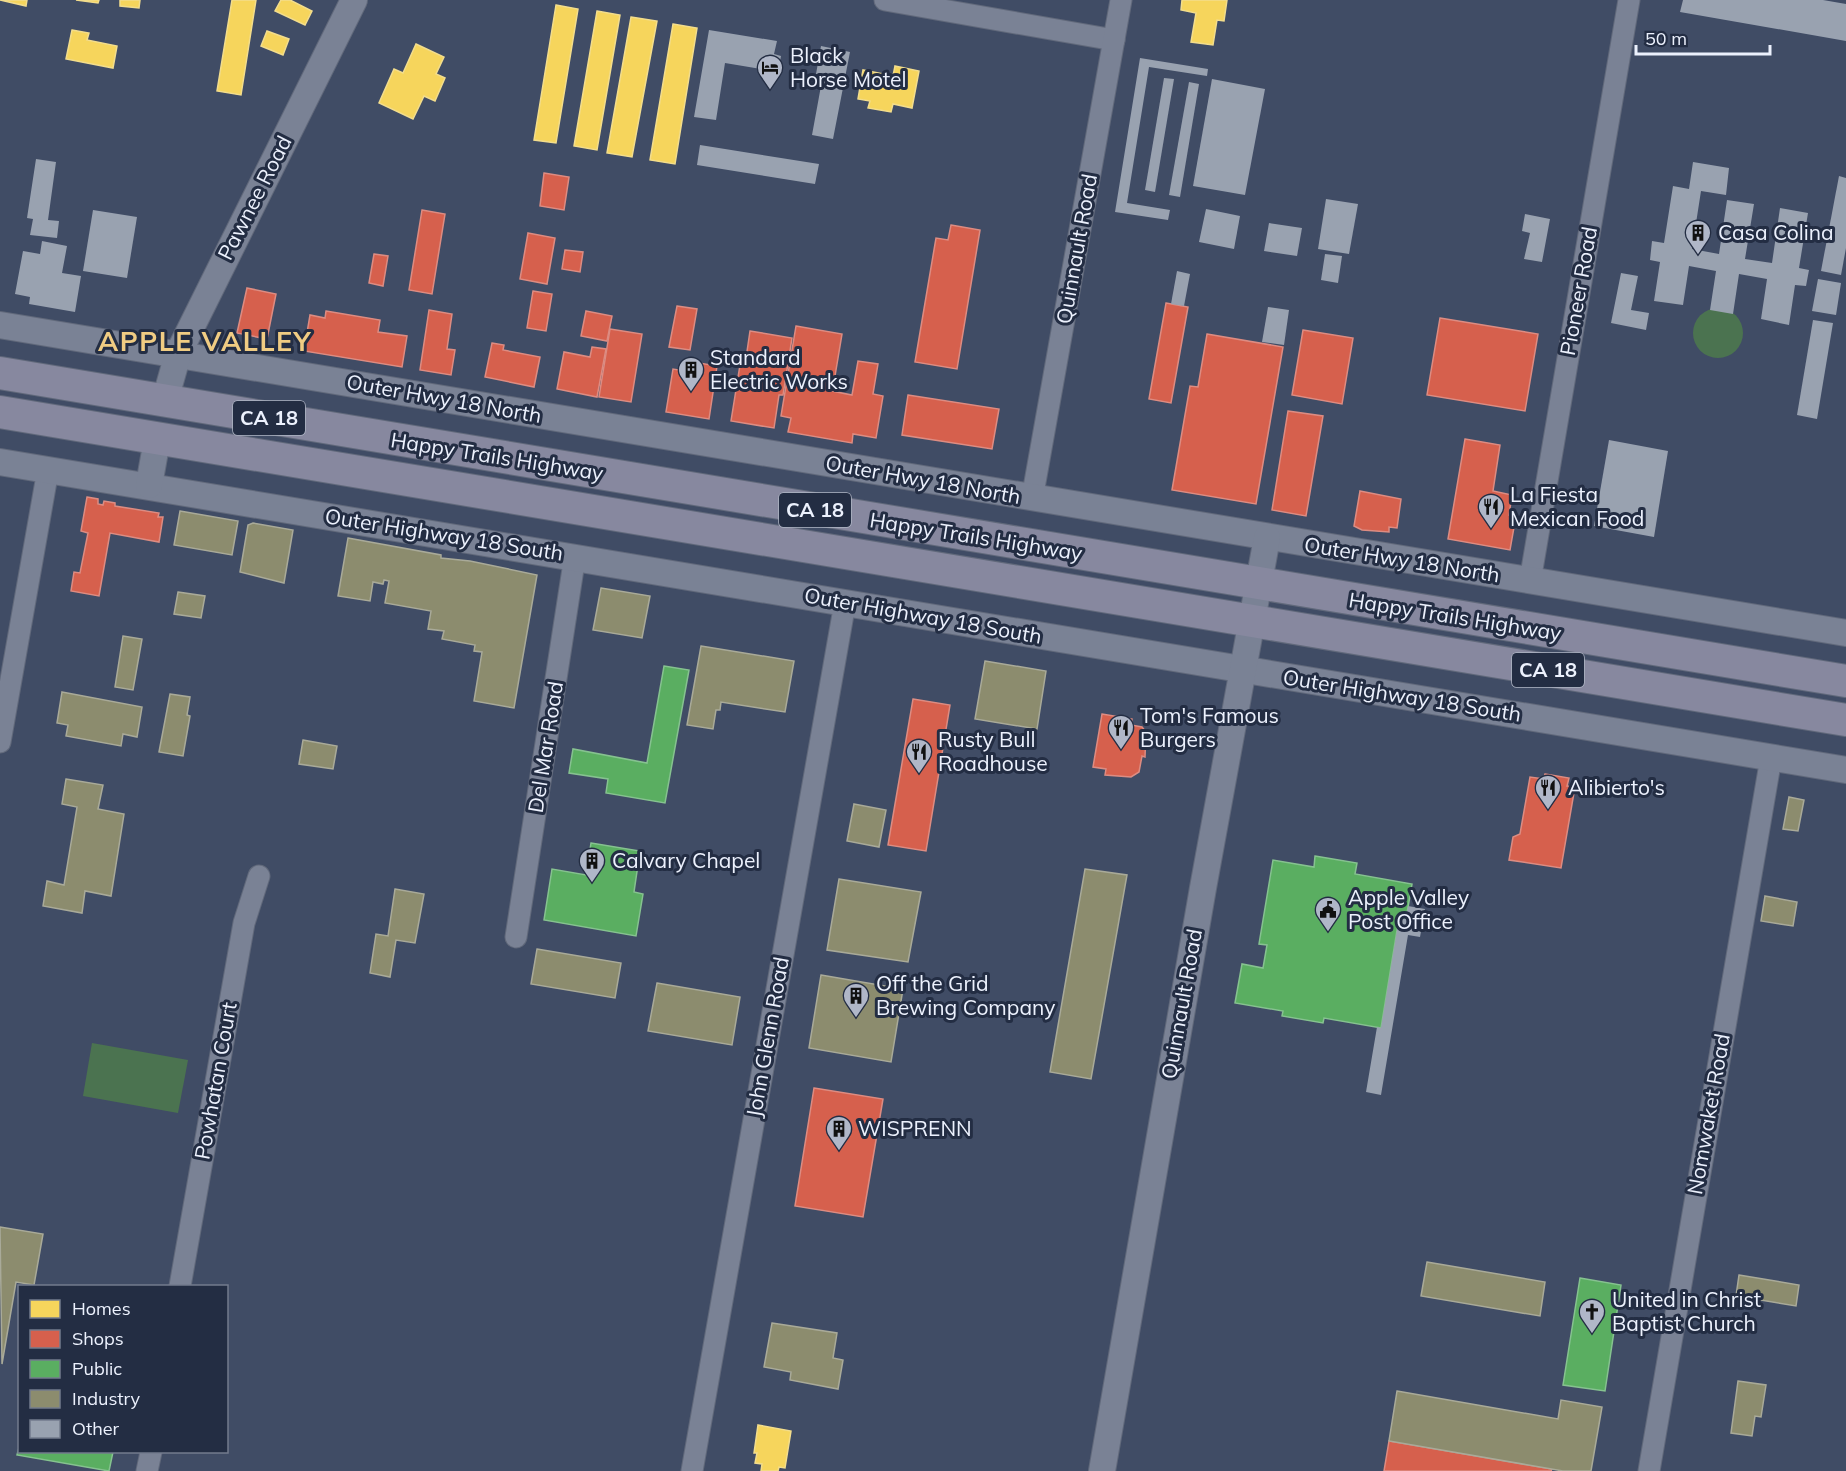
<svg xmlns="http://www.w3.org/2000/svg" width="1846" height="1471" viewBox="0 0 1846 1471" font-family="Mulish,sans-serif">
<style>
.green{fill:#4b7350}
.homes{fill:#f6d55c;stroke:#f3dd8c;stroke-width:1.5}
.shops{fill:#d6604d;stroke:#dd8c82;stroke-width:1.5}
.public{fill:#5aae61;stroke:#86c290;stroke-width:1.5}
.industry{fill:#8c8c6e;stroke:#a9aa99;stroke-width:1.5}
.building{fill:#99a2b0}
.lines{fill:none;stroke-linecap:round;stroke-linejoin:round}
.minor-casing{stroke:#61697b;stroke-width:23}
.tertiary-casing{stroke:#61697b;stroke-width:28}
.primary-casing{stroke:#61697b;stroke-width:34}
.minor{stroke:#7a8295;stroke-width:21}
.tertiary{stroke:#7a8295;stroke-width:26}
.primary{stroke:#87889f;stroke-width:32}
.labels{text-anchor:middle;stroke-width:6;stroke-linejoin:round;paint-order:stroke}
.shield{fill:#232d43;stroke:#b0b6c5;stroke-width:1.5}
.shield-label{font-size:20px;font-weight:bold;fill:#ecf1fd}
.poi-label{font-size:21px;fill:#ecf1fd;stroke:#232d43;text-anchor:start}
.street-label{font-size:21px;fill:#ecf1fd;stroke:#232d43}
.district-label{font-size:27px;font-weight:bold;letter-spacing:1.5px;fill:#f0cc83;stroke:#232d43}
</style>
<rect width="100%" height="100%" fill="#404c65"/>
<g class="green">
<circle cx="1718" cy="333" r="25"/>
<polygon points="92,1043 188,1060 178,1113 83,1096"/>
</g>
<g class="homes">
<polygon points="0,0 27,0 26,6"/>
<polygon points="76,0 99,0 98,3"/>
<polygon points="120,0 140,0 139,8 120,6"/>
<polygon points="232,0 256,0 241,95 217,91"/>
<polygon points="281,0 290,0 312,11 305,25 275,11"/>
<polygon points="1182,0 1227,0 1224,21 1217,20 1213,45 1191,42 1196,13 1181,10"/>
<polygon points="556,5 578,9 556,143 534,140"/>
<polygon points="597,11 620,15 597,150 574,146"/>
<polygon points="631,17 657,21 632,157 607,153"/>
<polygon points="673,24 697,28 675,164 650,160"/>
<polygon points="72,30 89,33 87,40 117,46 113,68 66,59"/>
<polygon points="267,31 289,39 283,55 261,46"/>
<polygon points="416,44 444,57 436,74 445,78 435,101 424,96 413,119 379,103 394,69 403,73"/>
<polygon points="895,66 919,71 912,108 893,104 891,112 868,108 870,101 858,99 863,70 893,76"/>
<polygon points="758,1425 791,1431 785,1468 779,1467 778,1471 761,1471 762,1464 755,1463 757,1453 754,1453"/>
</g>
<g class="shops">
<polygon points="544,173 569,177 564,210 540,206"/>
<polygon points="422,210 445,214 432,294 409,290"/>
<polygon points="951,225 980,230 957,369 915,362 936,238 948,240"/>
<polygon points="528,233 555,238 547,284 520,279"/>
<polygon points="565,250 583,252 580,272 562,269"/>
<polygon points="374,254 388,256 383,286 369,283"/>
<polygon points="247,288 276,294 267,339 237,333"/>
<polygon points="533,291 552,294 546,331 527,328"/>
<polygon points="1166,303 1188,307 1171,403 1149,399"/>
<polygon points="677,306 697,309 690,350 669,347"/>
<polygon points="429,310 452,314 447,349 455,350 451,375 420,370"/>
<polygon points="326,311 380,320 378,332 407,336 402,367 304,351 310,315 325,318"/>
<polygon points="586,311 612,316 607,341 581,336"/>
<polygon points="1440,318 1538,334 1525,411 1427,395"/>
<polygon points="796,326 842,334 834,382 825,381 832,391 852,395 858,361 878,364 873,394 883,396 876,438 853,434 852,443 788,432 791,418 781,416"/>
<polygon points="610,329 642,334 631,402 599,397"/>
<polygon points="1303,330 1353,338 1342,404 1292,395"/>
<polygon points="750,331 792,338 783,395 779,395 774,428 731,421 740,365 745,365"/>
<polygon points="1207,334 1283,347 1256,504 1172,490 1190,386 1198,387"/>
<polygon points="492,343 504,345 503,350 540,357 534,387 485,377"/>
<polygon points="592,347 606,349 597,397 557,389 564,352 590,357"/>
<polygon points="699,363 717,366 709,419 666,412 673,369 697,373"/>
<polygon points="908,395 999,409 992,449 902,435"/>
<polygon points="1288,411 1323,416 1306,516 1272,510"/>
<polygon points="1465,439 1500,445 1493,491 1512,495 1509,515 1516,516 1510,550 1448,539"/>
<polygon points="1360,491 1401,499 1397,528 1389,527 1389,532 1362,530 1354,526"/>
<polygon points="87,497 98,499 98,504 103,505 104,501 115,503 115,506 159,513 158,517 163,517 159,542 110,533 99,596 71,591 74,572 80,573 88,533 81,531"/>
<polygon points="913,699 950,705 926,851 888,845"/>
<polygon points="1102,714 1132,719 1131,725 1142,727 1146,732 1145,757 1142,756 1139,772 1131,777 1105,775 1106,769 1093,767"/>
<polygon points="1545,774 1569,778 1567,786 1575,787 1561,868 1509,860 1513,837 1520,834 1530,777 1544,779"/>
<polygon points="814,1088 883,1099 863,1217 795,1206"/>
<polygon points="1389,1441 1552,1469 1551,1471 1384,1471"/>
</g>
<g class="public">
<polygon points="664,666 689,670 665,803 606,793 608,779 569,773 573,749 647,763"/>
<polygon points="591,843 640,851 634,892 643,894 636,936 544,920 552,869 586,875"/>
<polygon points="1315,856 1357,863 1355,874 1412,884 1406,919 1399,918 1381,1028 1324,1018 1323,1023 1282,1016 1283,1011 1235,1003 1242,964 1263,968 1267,945 1259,944 1273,860 1314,867"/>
<polygon points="1580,1278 1621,1285 1605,1391 1563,1385"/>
<polygon points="20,1444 20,1452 113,1452 109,1471 17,1455"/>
</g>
<g class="industry">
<polygon points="180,511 238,521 232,555 174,545"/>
<polygon points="253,523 293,530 284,583 240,572 248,525"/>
<polygon points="348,538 441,555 441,558 470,561 537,575 514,708 474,701 482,652 474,651 475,645 442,639 444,631 428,629 431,611 385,603 389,581 384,580 383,584 373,582 370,601 338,596"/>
<polygon points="601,588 650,596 642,638 593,630"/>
<polygon points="178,592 205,596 201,618 174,614"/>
<polygon points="123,636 142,639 133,690 115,687"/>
<polygon points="701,646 794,661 785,712 721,702 720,710 716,710 713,729 687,725"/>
<polygon points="985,661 1046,671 1037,729 975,719"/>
<polygon points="62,692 142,707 137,737 123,734 121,746 66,736 68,725 57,723"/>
<polygon points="170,694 190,697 187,715 190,716 183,756 159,752"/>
<polygon points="303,740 337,746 333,769 299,764"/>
<polygon points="66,779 103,785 98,809 124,814 111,896 85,891 82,913 43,906 47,881 64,885 77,807 62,804"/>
<polygon points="1789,797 1804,800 1798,831 1783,829"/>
<polygon points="854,804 886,810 879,847 847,841"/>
<polygon points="1085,869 1127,875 1091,1079 1050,1072"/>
<polygon points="839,879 921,892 908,962 827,950"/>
<polygon points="395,889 424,894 415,943 396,940 390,977 370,973 376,934 388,936"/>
<polygon points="1765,896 1797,902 1793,926 1761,921"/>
<polygon points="537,949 621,963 615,998 531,984"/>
<polygon points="821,975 903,989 891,1062 809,1048"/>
<polygon points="657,983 740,997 732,1045 648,1031"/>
<polygon points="0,1227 43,1234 34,1285 16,1282 2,1364"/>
<polygon points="1427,1262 1545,1282 1540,1316 1421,1296"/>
<polygon points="1739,1275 1799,1285 1796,1306 1736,1296"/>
<polygon points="772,1323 837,1333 833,1358 843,1360 838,1389 790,1380 791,1372 764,1367"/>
<polygon points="1738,1381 1766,1385 1761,1417 1755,1416 1752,1436 1731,1433"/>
<polygon points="1397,1391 1558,1419 1561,1400 1602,1407 1591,1471 1563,1471 1389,1441"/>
</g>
<g class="building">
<polygon points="1683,0 1823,0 1846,4 1846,41 1680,12"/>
<polygon points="709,30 777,41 774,54 781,56 778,72 725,63 716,120 694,117"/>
<polygon points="821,46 850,52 833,139 812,135 823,75 816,74"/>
<polygon points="1140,58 1208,69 1207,76 1149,67 1127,203 1170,210 1168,220 1115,212"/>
<polygon points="1164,78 1174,79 1155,192 1145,190"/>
<polygon points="1212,79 1265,89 1245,195 1193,186"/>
<polygon points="1189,82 1199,84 1180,197 1169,195"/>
<polygon points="700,145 819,164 815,184 697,165"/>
<polygon points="36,159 56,162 48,220 59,221 57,238 30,235 33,219 27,218"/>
<polygon points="1693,162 1729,168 1726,195 1701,191 1692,249 1719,254 1727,200 1754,204 1745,259 1772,263 1780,208 1808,213 1799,268 1809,270 1806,286 1795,285 1789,325 1761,319 1767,279 1739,274 1733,314 1710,310 1716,271 1689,266 1683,305 1654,301 1660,262 1650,260 1652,241 1664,243 1673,186 1689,189"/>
<polygon points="1839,176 1846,178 1846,248 1841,275 1821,271"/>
<polygon points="1326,199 1358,204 1349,254 1318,249"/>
<polygon points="1206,209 1240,216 1234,249 1199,242"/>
<polygon points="93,210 137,217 127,278 83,271"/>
<polygon points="1525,214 1550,219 1542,262 1524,259 1530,233 1522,231"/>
<polygon points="1269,223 1302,228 1297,256 1264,251"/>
<polygon points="42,241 67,246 62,273 81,276 75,312 29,304 30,297 15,294 23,251 40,254"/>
<polygon points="1325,254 1342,256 1338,283 1321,280"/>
<polygon points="1177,271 1190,274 1184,306 1171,304"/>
<polygon points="1621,273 1638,276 1631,310 1649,313 1646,330 1611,323"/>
<polygon points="1818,279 1841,283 1836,315 1812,311"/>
<polygon points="1268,307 1289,310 1284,345 1262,342"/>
<polygon points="1813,320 1833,323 1817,419 1797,415"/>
<polygon points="1609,440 1668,451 1654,537 1594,526"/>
<polygon points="1408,906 1425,909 1420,937 1408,935 1381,1095 1366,1092 1377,1027 1381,1028 1399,918 1406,919"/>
</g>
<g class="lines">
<defs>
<g id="minor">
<polyline points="885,0 1114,40"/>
<polyline points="1032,499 1121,0"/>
<polyline points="1530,581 1629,0"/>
<polyline points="0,742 48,470"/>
<polyline points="516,937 575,556"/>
<polyline points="180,1286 244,923 259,876"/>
<polyline points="147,1471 151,1452"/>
<polyline points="692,1471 845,603"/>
<polyline points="1649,1471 1771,758"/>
</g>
<g id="tertiary">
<polyline points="0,325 1846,633"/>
<polyline points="165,400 178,354 354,0"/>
<polyline points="0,462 1846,770"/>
<polyline points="149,485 157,440"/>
<polyline points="1102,1471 1203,888 1267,538"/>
</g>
<g id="primary">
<polyline points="0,373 1846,681"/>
<polyline points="0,412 1846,720"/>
</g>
</defs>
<use href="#minor" class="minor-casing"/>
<use href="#tertiary" class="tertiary-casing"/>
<use href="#primary" class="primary-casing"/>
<use href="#minor" class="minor"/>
<use href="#tertiary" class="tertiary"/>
<use href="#primary" class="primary"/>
</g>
<defs>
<symbol id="hotel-pin" viewBox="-11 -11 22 30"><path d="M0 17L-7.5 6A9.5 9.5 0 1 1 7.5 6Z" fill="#b0b7c8" stroke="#232d43"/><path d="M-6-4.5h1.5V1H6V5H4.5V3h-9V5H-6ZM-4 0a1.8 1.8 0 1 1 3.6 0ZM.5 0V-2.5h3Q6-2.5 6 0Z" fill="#111"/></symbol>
<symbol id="building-pin" viewBox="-11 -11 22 30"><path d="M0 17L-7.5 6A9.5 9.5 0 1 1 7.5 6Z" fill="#b0b7c8" stroke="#232d43"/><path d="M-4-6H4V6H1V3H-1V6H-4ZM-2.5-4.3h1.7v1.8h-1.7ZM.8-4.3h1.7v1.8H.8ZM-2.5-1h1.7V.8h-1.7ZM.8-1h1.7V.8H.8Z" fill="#111"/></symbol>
<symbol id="restaurant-pin" viewBox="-11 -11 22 30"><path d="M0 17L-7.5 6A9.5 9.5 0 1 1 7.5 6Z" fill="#b0b7c8" stroke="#232d43"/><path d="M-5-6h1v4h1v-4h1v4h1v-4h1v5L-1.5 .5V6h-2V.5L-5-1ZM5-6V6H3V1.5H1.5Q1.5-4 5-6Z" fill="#111"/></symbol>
<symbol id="civic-pin" viewBox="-11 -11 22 30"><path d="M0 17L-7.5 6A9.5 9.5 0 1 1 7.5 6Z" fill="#b0b7c8" stroke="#232d43"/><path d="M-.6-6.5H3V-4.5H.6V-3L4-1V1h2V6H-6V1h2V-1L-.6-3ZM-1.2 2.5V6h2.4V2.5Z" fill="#111"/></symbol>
<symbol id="church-pin" viewBox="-11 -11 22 30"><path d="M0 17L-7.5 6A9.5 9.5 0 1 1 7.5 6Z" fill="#b0b7c8" stroke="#232d43"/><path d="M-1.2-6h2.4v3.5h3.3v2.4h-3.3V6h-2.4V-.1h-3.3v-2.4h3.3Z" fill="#111"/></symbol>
</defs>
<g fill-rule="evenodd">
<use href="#hotel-pin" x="755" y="53" width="30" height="40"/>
<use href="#building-pin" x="1683" y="218" width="30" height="40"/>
<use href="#building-pin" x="676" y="355" width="30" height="40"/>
<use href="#restaurant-pin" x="1476" y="492" width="30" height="40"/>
<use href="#restaurant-pin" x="1106" y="713" width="30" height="40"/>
<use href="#restaurant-pin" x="904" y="737" width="30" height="40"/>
<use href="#restaurant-pin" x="1533" y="773" width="30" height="40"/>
<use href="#building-pin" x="577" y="846" width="30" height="40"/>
<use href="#civic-pin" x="1313" y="895" width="30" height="40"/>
<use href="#building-pin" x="841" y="981" width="30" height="40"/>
<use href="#building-pin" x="824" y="1114" width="30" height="40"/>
<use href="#church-pin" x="1577" y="1297" width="30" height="40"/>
</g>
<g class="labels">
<g class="shield">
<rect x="233" y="401" width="72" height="34" rx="4.5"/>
<rect x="779" y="493" width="72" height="34" rx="4.5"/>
<rect x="1512" y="653" width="72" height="34" rx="4.5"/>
</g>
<g class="shield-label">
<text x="269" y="425">CA 18</text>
<text x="815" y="517">CA 18</text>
<text x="1548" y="677">CA 18</text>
</g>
<g class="poi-label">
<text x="790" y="63">Black<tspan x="790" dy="24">Horse Motel</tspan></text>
<text x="1718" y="240">Casa Colina</text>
<text x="710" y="365">Standard<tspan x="710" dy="24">Electric Works</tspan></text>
<text x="1510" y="502">La Fiesta<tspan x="1510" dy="24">Mexican Food</tspan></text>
<text x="1140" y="723">Tom's Famous<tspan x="1140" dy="24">Burgers</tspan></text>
<text x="938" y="747">Rusty Bull<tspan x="938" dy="24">Roadhouse</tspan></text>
<text x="1568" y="795">Alibierto's</text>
<text x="612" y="868">Calvary Chapel</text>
<text x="1348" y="905">Apple Valley<tspan x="1348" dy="24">Post Office</tspan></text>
<text x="876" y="991">Off the Grid<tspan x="876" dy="24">Brewing Company</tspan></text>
<text x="858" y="1136">WISPRENN</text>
<text x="1612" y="1307">United in Christ<tspan x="1612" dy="24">Baptist Church</tspan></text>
</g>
<g class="street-label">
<text transform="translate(255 198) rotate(-63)" y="7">Pawnee Road</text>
<text transform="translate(1077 249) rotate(-80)" y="7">Quinnault Road</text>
<text transform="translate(1579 291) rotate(-80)" y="7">Pioneer Road</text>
<text transform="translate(444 399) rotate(10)" y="7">Outer Hwy 18 North</text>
<text transform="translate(497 457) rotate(9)" y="7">Happy Trails Highway</text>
<text transform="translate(923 480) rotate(10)" y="7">Outer Hwy 18 North</text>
<text transform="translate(444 535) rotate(9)" y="7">Outer Highway 18 South</text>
<text transform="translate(976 537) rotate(9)" y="7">Happy Trails Highway</text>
<text transform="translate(1402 560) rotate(9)" y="7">Outer Hwy 18 North</text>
<text transform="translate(923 616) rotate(10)" y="7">Outer Highway 18 South</text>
<text transform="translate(1455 617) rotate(9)" y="7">Happy Trails Highway</text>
<text transform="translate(1402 696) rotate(9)" y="7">Outer Highway 18 South</text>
<text transform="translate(546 747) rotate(-81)" y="7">Del Mar Road</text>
<text transform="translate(1182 1004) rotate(-80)" y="7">Quinnault Road</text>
<text transform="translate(768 1037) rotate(-80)" y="7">John Glenn Road</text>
<text transform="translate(216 1081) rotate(-80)" y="7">Powhatan Court</text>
<text transform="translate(1709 1114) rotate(-80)" y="7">Nomwaket Road</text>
</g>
<g class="district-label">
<text x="205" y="351">APPLE VALLEY</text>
</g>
</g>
<rect x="18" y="1285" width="210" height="168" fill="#232d43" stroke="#737b8d" stroke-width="1.5"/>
<rect x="30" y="1300" width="30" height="18" fill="#f6d55c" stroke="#737b8d" stroke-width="1.5"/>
<text x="72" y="1315" font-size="18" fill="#ecf1fd">Homes</text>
<rect x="30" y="1330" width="30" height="18" fill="#d6604d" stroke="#737b8d" stroke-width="1.5"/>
<text x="72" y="1345" font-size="18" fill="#ecf1fd">Shops</text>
<rect x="30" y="1360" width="30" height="18" fill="#5aae61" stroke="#737b8d" stroke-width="1.5"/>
<text x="72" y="1375" font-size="18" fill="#ecf1fd">Public</text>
<rect x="30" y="1390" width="30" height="18" fill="#8c8c6e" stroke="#737b8d" stroke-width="1.5"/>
<text x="72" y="1405" font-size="18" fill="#ecf1fd">Industry</text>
<rect x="30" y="1420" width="30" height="18" fill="#99a2b0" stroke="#737b8d" stroke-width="1.5"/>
<text x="72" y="1435" font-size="18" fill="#ecf1fd">Other</text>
<path d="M1636 45v9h134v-9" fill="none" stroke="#ecf1fd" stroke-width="3"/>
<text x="1645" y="45" font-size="18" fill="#ecf1fd" stroke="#232d43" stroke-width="4.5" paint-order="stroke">50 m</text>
</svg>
